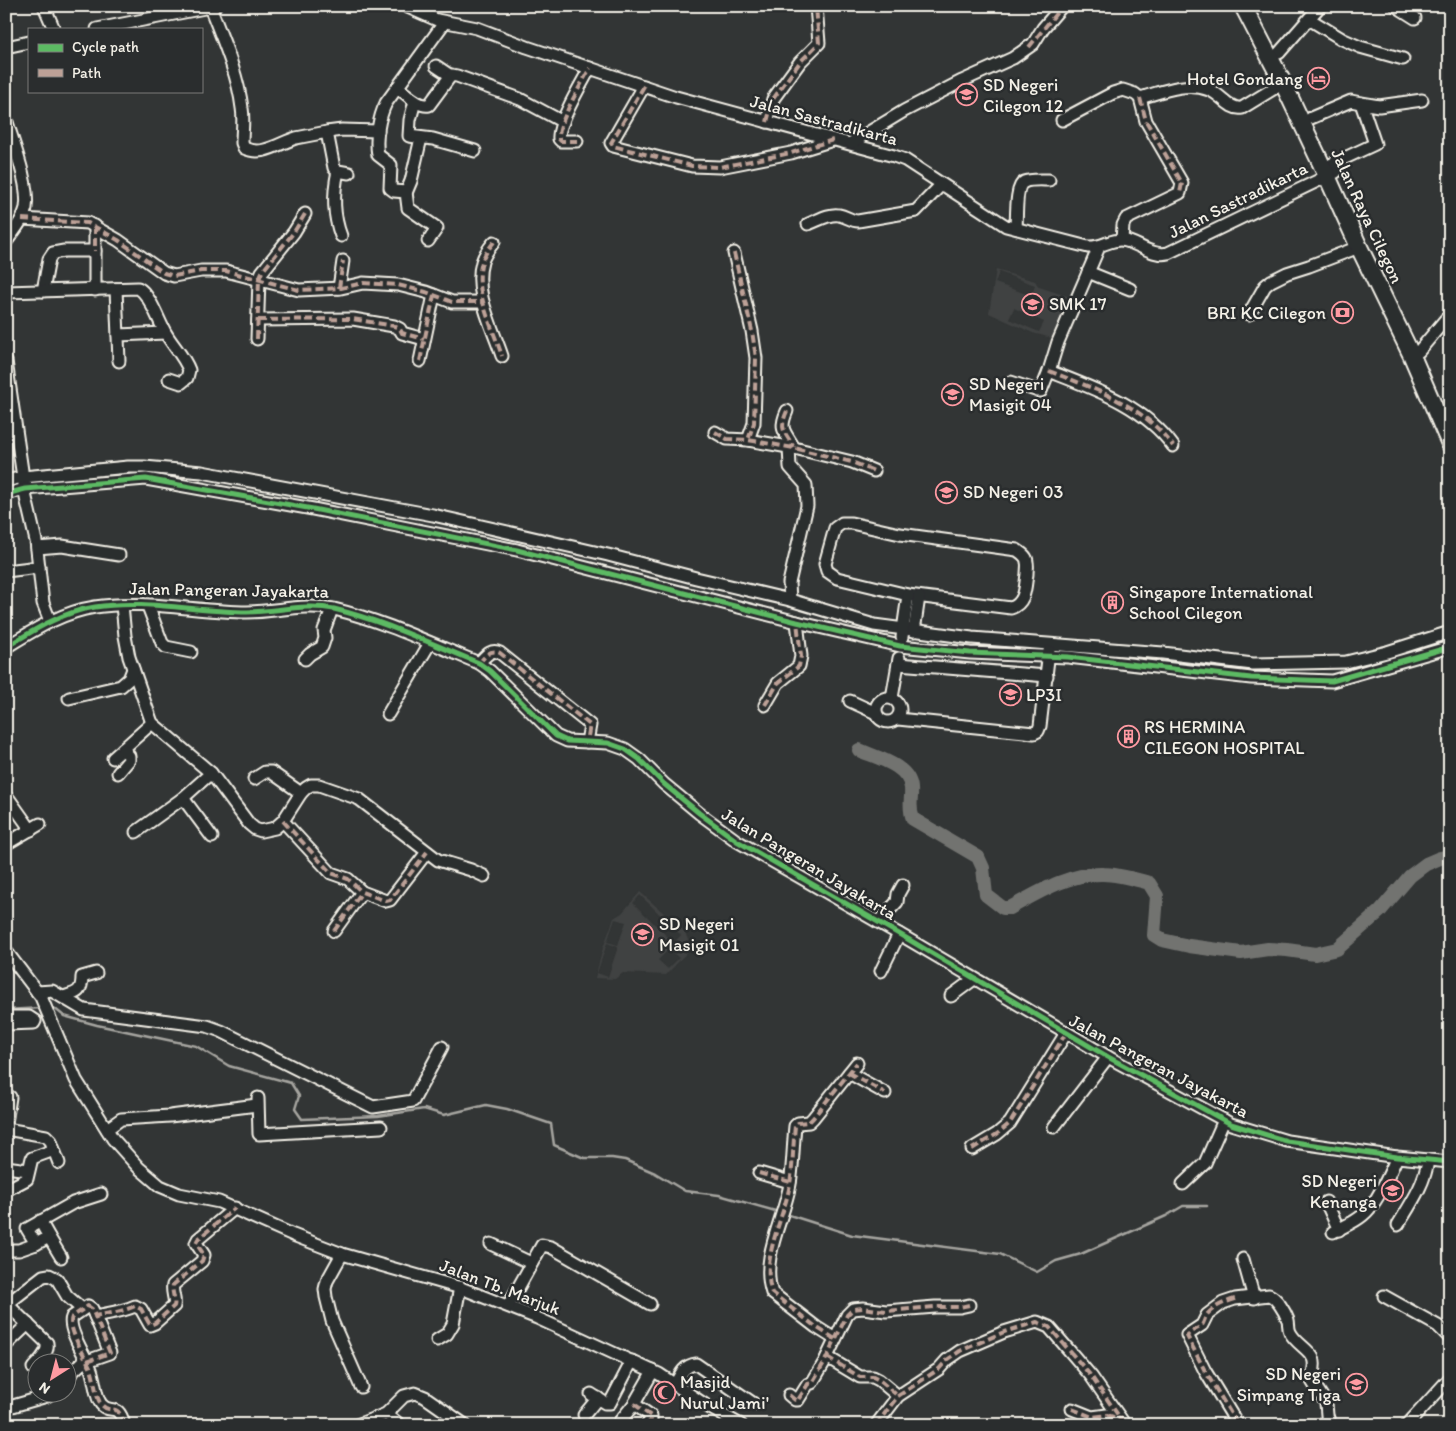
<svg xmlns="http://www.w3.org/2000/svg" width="1456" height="1431" viewBox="0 0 1456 1431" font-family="Itim,sans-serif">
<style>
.built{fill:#404242;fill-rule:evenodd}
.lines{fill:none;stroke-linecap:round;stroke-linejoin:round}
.stream{stroke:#a6a5a0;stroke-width:2.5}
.river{stroke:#727370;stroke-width:14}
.minor-casing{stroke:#f4f1e8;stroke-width:15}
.highway-casing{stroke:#f4f1e8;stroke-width:20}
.minor{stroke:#2a2d2e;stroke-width:11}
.highway{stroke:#2a2d2e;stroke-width:16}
.quiet{stroke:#bda197;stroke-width:4;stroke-dasharray:8 4;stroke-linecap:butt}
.cycleway-casing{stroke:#2a2d2e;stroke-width:8}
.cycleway{stroke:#5cba63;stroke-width:5}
.labels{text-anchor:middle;stroke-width:5;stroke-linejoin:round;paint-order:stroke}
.poi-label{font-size:18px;fill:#f4f1e8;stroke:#2a2d2e;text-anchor:start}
.street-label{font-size:18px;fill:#f4f1e8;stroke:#2a2d2e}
</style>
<rect width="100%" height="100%" fill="#323535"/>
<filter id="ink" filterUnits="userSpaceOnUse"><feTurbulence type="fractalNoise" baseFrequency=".02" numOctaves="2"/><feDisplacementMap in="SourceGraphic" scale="10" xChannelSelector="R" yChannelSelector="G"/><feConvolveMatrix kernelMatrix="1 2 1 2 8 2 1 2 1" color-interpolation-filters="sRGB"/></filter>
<g filter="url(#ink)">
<g class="built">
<path d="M996,270L1035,281L1039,287L1079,300L1059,340L1033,333L989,313ZM999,272L1035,285L1032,296L995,283ZM1014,308L1044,322L1039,332L1009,319Z"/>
<path d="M640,892L685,932L691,948L666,975L623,973L615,979L595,978L603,948L614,918L622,913ZM640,895L681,935L674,943L633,903ZM615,919L626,922L618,945L607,942ZM607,943L618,947L608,977L597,973ZM669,949L679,958L668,969L658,960Z"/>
</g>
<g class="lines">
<g class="stream">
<polyline points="50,1008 54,1008 64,1016 97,1025 196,1046 229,1066 291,1083 299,1096 295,1109 302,1119 378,1116 424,1109 444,1115 486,1105 507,1109 551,1124 554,1145 584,1158 612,1158 625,1160 655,1173 685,1191 719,1195 779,1212"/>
<polyline points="6,1010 42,1008"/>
<polyline points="786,1214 852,1235 1000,1254 1037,1272 1056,1261 1081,1254 1166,1216 1183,1206 1207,1206"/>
</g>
<path class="river" d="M859,750C877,758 909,765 911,788C912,800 908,807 913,819L978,857L983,868L986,895L1003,908H1010C1039,892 1069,873 1103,874C1118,874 1134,879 1149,883L1157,896L1154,935L1162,940L1189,946L1241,953L1268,949L1287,950L1315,954L1337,949L1380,911L1410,876L1426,864L1440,858L1450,856"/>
<defs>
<g id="minor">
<polyline points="44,6 54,29"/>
<path d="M405,6L437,20L477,28L527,47L676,97L894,156L905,160L1006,226L1088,247C1102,248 1110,239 1122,240C1137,242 1152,257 1168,253L1336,172"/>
<polyline points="1396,6 1415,18"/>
<path d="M210,7C222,38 238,74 242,108C244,119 242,131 242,143L244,148C263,157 279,143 296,138C306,136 317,134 327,132L334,168L338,171L349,173"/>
<polyline points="1309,19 1342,39 1360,47 1403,59"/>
<polyline points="97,29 215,6"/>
<polyline points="6,47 29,42"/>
<polyline points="1279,53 1320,6"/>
<polyline points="436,66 451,76"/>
<polyline points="644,86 611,143 613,146 692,166 720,167 791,153 833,140"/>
<path d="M398,88C407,94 418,107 429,105L449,78L452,75L457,76L520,99L563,122"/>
<polyline points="415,101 410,120 409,136 433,139 475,151"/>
<polyline points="1311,118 1351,101 1361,103"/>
<path d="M6,119C13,142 30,186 26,208C23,221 13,232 6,242"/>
<path d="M1062,120L1113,93L1123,90L1135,94L1140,98C1161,92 1186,81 1209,90C1221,94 1229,110 1242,108L1283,83"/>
<polyline points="767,122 773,99 800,62 819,43 816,6"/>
<polyline points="327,132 342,130 378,131"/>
<path d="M577,141H561L559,139C557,124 582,83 590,68"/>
<polyline points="851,143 904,111 962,81 1013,58 1033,44 1043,28 1062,6"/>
<polyline points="1332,164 1375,144 1361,103 1379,106 1422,100"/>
<path d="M338,171C333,193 333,215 341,236"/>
<polyline points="406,193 411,181 421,138"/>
<polyline points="22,219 88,223 118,240 164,273 174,276 201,271 226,271 299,290 341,288 363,283 398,285 426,292 452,302 483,302"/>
<path d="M808,224C817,221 829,213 839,215C846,216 851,221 858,221L916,211L941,185"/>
<polyline points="95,226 95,290"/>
<path d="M1016,228C1017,218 1015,186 1024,182C1030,179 1042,180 1049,180"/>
<polyline points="1122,240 1123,225 1126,219 1180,193 1182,183 1146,121 1140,98"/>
<path d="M428,241L437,228L408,208L406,192L394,191L390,188L391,165L378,155C375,139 379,117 386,103L444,23"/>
<path d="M494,242C489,248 484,255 482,262C473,292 493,328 502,356"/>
<polyline points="734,253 752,331 756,358 754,423 748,440"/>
<polyline points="1088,272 1130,289"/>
<polyline points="339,288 343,261"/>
<polyline points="116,289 119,361"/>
<polyline points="43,291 49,259 53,253 64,251 95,251"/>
<path d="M6,292L138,288C150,294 158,320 165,332C172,345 184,356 189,370L187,378L181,383L169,379"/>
<polyline points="1249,314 1265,286 1271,281 1287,273 1309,266 1359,247"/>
<polyline points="258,320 353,319 394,326 400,329 402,333 424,339"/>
<polyline points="118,335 165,333"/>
<polyline points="257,339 259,279 262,272 294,232 305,214"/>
<polyline points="1412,356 1419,351 1450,314"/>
<polyline points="6,361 26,498 36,541 43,603 50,621"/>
<polyline points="420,361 434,295"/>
<path d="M1049,371C1095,389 1143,405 1173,446"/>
<polyline points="1011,382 1038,391 1041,391 1049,371 1058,342 1099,247"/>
<path d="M787,411C778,431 786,432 794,448"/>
<polyline points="1447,417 1450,415"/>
<polyline points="715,432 727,439 748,440 794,448 852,462 874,471"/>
<polyline points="789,447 790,467 806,485 807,506 789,583 790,600"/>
<polyline points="6,481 23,477 128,467 144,467 202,472 433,515 608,555 696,578 790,600 874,625 972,638 1163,653 1253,664 1346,662 1387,652 1450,632"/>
<polyline points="6,494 25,489 146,479 313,509 517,550 797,622 900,646 970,653 1068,657 1251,678 1332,681 1450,647"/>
<path d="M842,523H851L900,534L1017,550C1021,553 1027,556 1027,562C1028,565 1027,570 1027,574C1025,587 1026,603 1011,608L908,595L837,578L827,571L825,564L835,528Z"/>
<polyline points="37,548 62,546 119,555"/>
<polyline points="6,571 39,567"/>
<polyline points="122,605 125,636 129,657 152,723 211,773 249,824 255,829 261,831 275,828 283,821 301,793 306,788 311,785 319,785 359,799 438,860 471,870 484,876"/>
<polyline points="148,606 162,643 166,647 191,652"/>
<polyline points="914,631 919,597"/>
<polyline points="902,637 908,595"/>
<path d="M6,647C34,630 62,612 95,607C143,599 198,612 247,612C276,612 304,603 334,609C384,621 432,644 479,663L490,671L556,736L567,741L608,743L625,749L639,759L664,784L699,813L737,841L906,938L1108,1057L1231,1124L1287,1141L1397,1157L1450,1162"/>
<polyline points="305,659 310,654 322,647 325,638 324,630 332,609"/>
<path d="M479,663C485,657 490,648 500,653L590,725L587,742"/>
<polyline points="898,664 1047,676"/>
<circle cx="888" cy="710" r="12"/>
<polyline points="69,698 121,686 129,679 133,669"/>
<polyline points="892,698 899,658"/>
<polyline points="850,701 876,713"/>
<polyline points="765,705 778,683 799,666 801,656 797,622"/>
<polyline points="388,714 430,643"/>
<polyline points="898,719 1034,733 1038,731 1040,726 1049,651"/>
<polyline points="113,758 152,723"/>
<polyline points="118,773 129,760 129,756 123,749"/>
<polyline points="254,779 265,772 271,772 301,793"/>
<polyline points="183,798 212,837"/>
<polyline points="9,799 31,830"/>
<polyline points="283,821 331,873 348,879 362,892 386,901 390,900 427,852"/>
<polyline points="136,832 183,798 211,773"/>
<polyline points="6,844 40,824"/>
<polyline points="878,922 897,902 898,894 903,885"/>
<polyline points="334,931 362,892"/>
<polyline points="6,951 41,997 76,1080 113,1139 139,1168 160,1186 179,1194 219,1202 293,1235 342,1254 461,1288 537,1318 659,1374 710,1408 741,1425"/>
<polyline points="881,971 899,934"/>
<polyline points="37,992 52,991 84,1010 207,1026 221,1031 373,1107 413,1101 442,1047"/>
<polyline points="951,996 974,979"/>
<path d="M63,997C76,993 82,993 82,977L96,973"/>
<polyline points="6,1017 29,1017 35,1021 34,1023 6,1024"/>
<polyline points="849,1073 885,1093"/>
<polyline points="6,1097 10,1097 6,1123"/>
<polyline points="258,1098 259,1134 381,1127"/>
<polyline points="1054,1127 1108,1057"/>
<polyline points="6,1129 46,1136 51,1141 54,1150 32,1158 27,1179 6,1190"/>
<polyline points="107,1129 121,1119 170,1116 257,1105"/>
<polyline points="972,1149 997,1134 1010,1123 1066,1033"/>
<polyline points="54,1150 59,1163"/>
<polyline points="6,1167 28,1170"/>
<polyline points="759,1173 790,1182"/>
<polyline points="1183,1184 1205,1163 1224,1120"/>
<polyline points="1326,1202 1339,1230"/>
<path d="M1398,1225C1410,1205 1425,1184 1428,1160"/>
<path d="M1333,1232C1345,1226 1360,1220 1369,1209C1381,1195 1389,1174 1397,1157"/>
<polyline points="49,1237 61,1257"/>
<polyline points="36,1244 49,1237 40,1221"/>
<polyline points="491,1244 531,1263"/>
<polyline points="6,1250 19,1250 36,1244 27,1229 73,1203 101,1194"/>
<polyline points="342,1254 327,1281 325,1289 326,1297 332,1321 361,1387"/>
<polyline points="1243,1259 1254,1298"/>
<polyline points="1384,1296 1438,1326 1450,1338"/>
<polyline points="508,1306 542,1245 551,1247 650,1304"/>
<path d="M835,1339L816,1327L772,1293C760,1258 784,1219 790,1184C793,1165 793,1146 795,1126L798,1123L809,1122L813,1118L857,1063"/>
<polyline points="437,1340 447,1334 453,1324 460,1287"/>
<polyline points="6,1345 28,1324"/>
<polyline points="827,1357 860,1377 873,1377 879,1380 898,1396"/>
<polyline points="87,1361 110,1353 95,1316"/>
<path d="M33,1368C39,1361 49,1353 47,1343L12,1309L10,1305L11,1301L43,1276L49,1275L57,1279L67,1296L82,1309"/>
<polyline points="68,1376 86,1359"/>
<path d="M675,1385C680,1375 684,1365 696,1364L754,1404"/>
<polyline points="591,1394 605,1403 610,1403 632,1361"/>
<polyline points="789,1395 795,1400 798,1400 808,1384 812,1383 825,1361 847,1315 853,1309 863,1308 886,1311 935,1307 960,1307 969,1305"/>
<polyline points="634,1404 651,1416 651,1420 647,1425"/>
<polyline points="6,1408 47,1396 50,1394"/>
<polyline points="1072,1409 1092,1417 1107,1415 1120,1419"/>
<polyline points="386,1414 400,1425"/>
<polyline points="584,1415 598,1398"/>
<path d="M124,1425C118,1400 110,1416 101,1404C95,1397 95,1377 90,1367C85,1356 67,1328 72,1317L88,1306L92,1309L95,1316C109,1313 122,1312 135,1306L141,1309L150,1325L155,1323L174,1306C176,1299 171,1292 173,1285L202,1261L204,1255L196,1243L198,1239L235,1208"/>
<polyline points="357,1425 386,1414 404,1396 415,1393 425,1397 465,1425"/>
<polyline points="617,1425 634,1404 653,1371"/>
<polyline points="876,1425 898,1396 939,1369 947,1360 960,1351 1004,1332 1037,1322 1049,1327 1056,1335 1091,1376 1125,1425"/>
<path d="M1238,1425L1205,1371L1187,1335L1202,1325L1207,1315L1223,1303L1235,1299L1269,1295C1277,1298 1285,1312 1288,1320C1289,1324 1288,1328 1290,1332C1295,1343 1308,1348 1313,1358C1317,1367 1311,1373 1312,1381L1326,1403L1327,1415L1330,1425"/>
<polyline points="1407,1425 1450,1378"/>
</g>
<polyline id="highway" points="1243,6 1283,83 1327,176 1359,247 1412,356 1450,444"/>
</defs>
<use href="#minor" class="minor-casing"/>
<use href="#highway" class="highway-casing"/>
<use href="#minor" class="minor"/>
<use href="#highway" class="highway"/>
<g class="quiet">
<polyline points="1029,47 1062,6"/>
<polyline points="644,86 611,143 613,146 692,166 720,167 791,153 833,140"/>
<polyline points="1140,98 1146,121 1182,183 1180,193"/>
<polyline points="767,122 773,99 800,62 819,43 816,6"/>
<path d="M577,141H561L559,139C557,124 582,83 590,68"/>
<polyline points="22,219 88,223 118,240 164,273 174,276 201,271 226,271 299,290 341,288 363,283 398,285 426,292 452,302 483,302"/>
<polyline points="95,226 95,251"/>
<path d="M494,242C489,248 484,255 482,262C473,292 493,328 502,356"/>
<polyline points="734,253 752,331 756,358 754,423 748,440"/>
<polyline points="339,288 343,261"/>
<polyline points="258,320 353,319 394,326 400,329 402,333 424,339"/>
<polyline points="257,339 259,279 262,272 294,232 305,214"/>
<polyline points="420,361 434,295"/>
<path d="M1049,371C1095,389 1143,405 1173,446"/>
<path d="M787,411C778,431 786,432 794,448"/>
<polyline points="715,432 727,439 748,440 794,448 852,462 874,471"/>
<path d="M479,663C485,657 490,648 500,653L590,725L587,742"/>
<polyline points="765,705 778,683 799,666 801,656 797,622"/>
<polyline points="283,821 331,873 348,879 362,892 386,901 390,900 427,852"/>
<polyline points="334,931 362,892"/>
<polyline points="849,1073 885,1093"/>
<polyline points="972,1149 997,1134 1010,1123 1066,1033"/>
<polyline points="759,1173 790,1182"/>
<path d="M1235,1299C1225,1302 1212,1307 1206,1316C1204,1320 1204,1324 1200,1327C1195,1330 1190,1331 1187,1336L1205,1371L1238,1425"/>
<path d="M835,1339L816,1327L772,1293C760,1258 784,1219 790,1184C793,1165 793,1146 795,1126L798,1123L809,1122L813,1118L857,1063"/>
<polyline points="827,1357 860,1377 873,1377 879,1380 898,1396"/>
<polyline points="87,1361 110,1353 95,1316"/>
<polyline points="789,1395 795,1400 798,1400 808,1384 812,1383 825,1361 847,1315 853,1309 863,1308 886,1311 935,1307 960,1307 969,1305"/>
<polyline points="634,1404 651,1416 651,1420 647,1425"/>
<polyline points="1072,1409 1092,1417 1107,1415 1120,1419"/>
<path d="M124,1425C118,1400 110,1416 101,1404C95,1397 95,1377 90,1367C85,1356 67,1328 72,1317L88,1306L92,1309L95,1316C109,1313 122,1312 135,1306L141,1309L150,1325L155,1323L174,1306C176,1299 171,1292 173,1285L202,1261L204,1255L196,1243L198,1239L235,1208"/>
<polyline points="876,1425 898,1396 939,1369 947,1360 960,1351 1004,1332 1037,1322 1049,1327 1056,1335 1091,1376 1125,1425"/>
</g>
<defs>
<g id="cycleway">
<polyline points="6,494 25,489 146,479 313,509 517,550 797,622 900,646 970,653 1068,657 1251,678 1332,681 1450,647"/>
<path d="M6,647C34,630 62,612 95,607C143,599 198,612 247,612C276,612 304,603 334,609C384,621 432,644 479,663L490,671L556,736L567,741L608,743L625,749L639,759L664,784L699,813L737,841L906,938L1108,1057L1231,1124L1287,1141L1397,1157L1450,1162"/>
</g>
</defs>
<use href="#cycleway" class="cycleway-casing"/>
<use href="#cycleway" class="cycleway"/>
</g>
</g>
<defs>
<symbol id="hotel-ring" viewBox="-11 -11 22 22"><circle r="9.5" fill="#2a2d2e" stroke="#ff9aa2" stroke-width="1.5"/><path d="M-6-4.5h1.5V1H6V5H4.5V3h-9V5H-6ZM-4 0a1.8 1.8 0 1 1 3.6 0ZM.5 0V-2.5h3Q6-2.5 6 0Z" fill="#ff9aa2"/></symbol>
<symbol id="school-ring" viewBox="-11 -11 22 22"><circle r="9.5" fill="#2a2d2e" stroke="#ff9aa2" stroke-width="1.5"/><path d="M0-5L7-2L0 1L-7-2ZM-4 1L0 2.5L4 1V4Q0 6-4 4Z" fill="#ff9aa2"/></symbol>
<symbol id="bank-ring" viewBox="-11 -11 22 22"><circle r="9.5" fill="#2a2d2e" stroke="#ff9aa2" stroke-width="1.5"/><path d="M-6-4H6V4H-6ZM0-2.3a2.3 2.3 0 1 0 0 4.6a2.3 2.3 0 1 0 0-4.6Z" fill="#ff9aa2"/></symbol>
<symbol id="building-ring" viewBox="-11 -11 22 22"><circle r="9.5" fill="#2a2d2e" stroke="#ff9aa2" stroke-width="1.5"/><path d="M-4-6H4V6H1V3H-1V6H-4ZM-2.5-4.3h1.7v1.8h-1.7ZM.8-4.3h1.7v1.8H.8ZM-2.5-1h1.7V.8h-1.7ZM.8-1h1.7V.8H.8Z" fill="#ff9aa2"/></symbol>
<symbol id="university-ring" viewBox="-11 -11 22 22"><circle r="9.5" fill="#2a2d2e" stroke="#ff9aa2" stroke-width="1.5"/><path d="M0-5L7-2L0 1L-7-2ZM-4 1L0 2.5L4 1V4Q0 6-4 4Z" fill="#ff9aa2"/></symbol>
<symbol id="mosque-ring" viewBox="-11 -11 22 22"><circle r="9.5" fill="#2a2d2e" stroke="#ff9aa2" stroke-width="1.5"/><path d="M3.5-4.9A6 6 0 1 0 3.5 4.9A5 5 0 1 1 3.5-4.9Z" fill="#ff9aa2"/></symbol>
</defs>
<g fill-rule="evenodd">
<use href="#hotel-ring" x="1306" y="66" width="25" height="25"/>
<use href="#school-ring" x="954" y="82" width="25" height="25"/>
<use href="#school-ring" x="1020" y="292" width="25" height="25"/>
<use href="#bank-ring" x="1330" y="300" width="25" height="25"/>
<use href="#school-ring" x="940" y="382" width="25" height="25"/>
<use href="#school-ring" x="934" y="480" width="25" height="25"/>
<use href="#building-ring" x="1100" y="590" width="25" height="25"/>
<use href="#university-ring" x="998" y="682" width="25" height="25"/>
<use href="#building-ring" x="1116" y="724" width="25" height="25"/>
<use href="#school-ring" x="630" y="922" width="25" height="25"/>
<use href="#school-ring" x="1380" y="1178" width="25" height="25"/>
<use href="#school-ring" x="1344" y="1372" width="25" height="25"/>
<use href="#mosque-ring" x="652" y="1380" width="25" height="25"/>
</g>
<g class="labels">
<g class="poi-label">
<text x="1303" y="85" text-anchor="end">Hotel Gondang</text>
<text x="983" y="91">SD Negeri<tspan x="983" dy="21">Cilegon 12</tspan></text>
<text x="1049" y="310">SMK 17</text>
<text x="1326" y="319" text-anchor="end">BRI KC Cilegon</text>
<text x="969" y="390">SD Negeri<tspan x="969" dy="21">Masigit 04</tspan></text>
<text x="963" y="498">SD Negeri 03</text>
<text x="1129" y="598">Singapore International<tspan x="1129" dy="21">School Cilegon</tspan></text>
<text x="1026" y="701">LP3I</text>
<text x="1144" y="733">RS HERMINA<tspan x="1144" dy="21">CILEGON HOSPITAL</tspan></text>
<text x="659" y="930">SD Negeri<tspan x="659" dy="21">Masigit 01</tspan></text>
<text x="1377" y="1187" text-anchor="end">SD Negeri<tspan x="1377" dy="21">Kenanga</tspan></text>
<text x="1341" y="1380" text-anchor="end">SD Negeri<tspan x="1341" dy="21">Simpang Tiga</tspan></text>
<text x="680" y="1388">Masjid<tspan x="680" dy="21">Nurul Jami'</tspan></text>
</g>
<g class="street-label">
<text transform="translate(824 120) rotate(15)" y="6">Jalan Sastradikarta</text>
<text transform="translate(1238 200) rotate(-26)" y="6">Jalan Sastradikarta</text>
<text transform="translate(1367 216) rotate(65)" y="6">Jalan Raya Cilegon</text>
<text transform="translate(229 590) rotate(1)" y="6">Jalan Pangeran Jayakarta</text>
<text transform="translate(809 864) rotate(31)" y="6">Jalan Pangeran Jayakarta</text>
<text transform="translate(1159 1066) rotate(28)" y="6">Jalan Pangeran Jayakarta</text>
<text transform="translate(500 1287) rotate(21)" y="6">Jalan Tb. Marjuk</text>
</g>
</g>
<rect width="1456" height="1431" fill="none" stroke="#2a2d2e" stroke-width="25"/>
<rect x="12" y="12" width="1431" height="1406" fill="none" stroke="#f4f1e8" stroke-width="2" filter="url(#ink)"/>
<rect x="28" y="28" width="175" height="65" fill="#2a2d2e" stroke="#7b7b78"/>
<rect x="38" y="44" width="25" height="8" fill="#5cba63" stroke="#7b7b78"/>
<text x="72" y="52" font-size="15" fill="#f4f1e8">Cycle path</text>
<rect x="38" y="69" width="25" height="8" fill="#bda197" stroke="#7b7b78"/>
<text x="72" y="78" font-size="15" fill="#f4f1e8">Path</text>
<g transform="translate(52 1378) rotate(216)"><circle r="24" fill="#2a2d2e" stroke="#7b7b78"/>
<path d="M0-4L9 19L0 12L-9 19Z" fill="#ff9aa2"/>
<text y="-8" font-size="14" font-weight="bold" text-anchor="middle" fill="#f4f1e8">N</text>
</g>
</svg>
